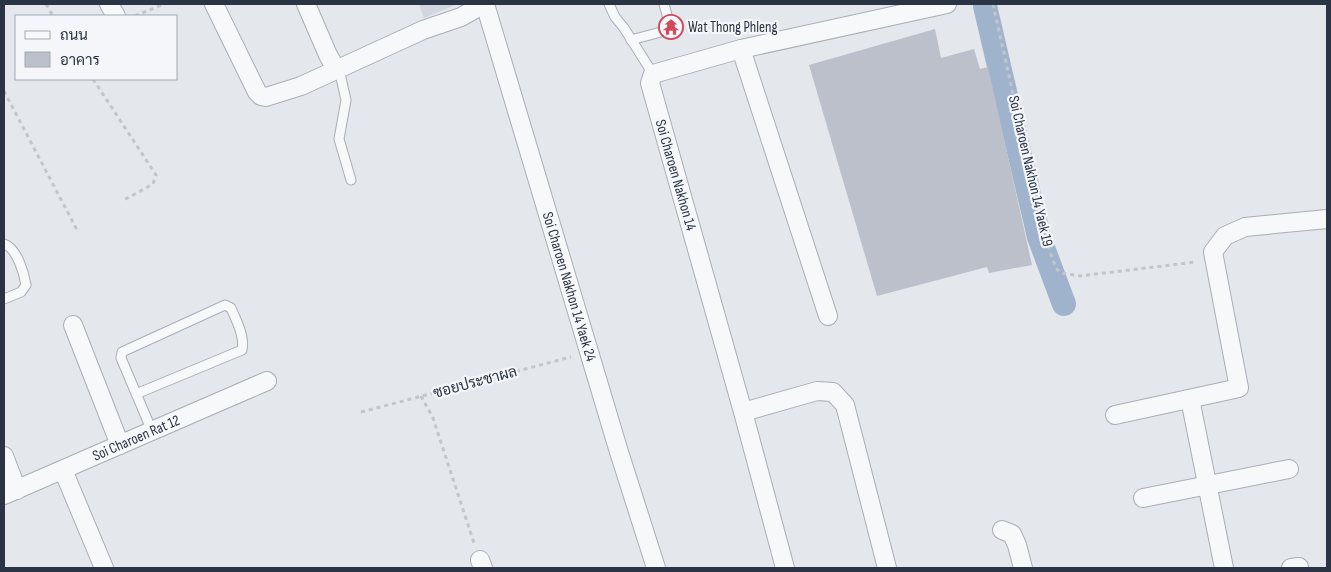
<svg xmlns="http://www.w3.org/2000/svg" width="1331" height="572" viewBox="0 0 1331 572" font-family="'Sofia Sans Condensed',Sarabun,sans-serif">
<style>
.built{fill:#d2d6de}
.lines{fill:none;stroke-linecap:round;stroke-linejoin:round}
.canal{stroke:#9fb4cc;stroke-width:24}
.building{fill:#bbc0ca}
.lane-casing{stroke:#a9aeb7;stroke-width:11}
.street-casing{stroke:#a9aeb7;stroke-width:20}
.path{stroke:#c2c5cb;stroke-width:3;stroke-dasharray:4 4;stroke-linecap:butt}
.lane{stroke:#f7f8fa;stroke-width:9}
.street{stroke:#f7f8fa;stroke-width:18}
.labels{text-anchor:middle;stroke-width:4.5;stroke-linejoin:round;paint-order:stroke}
.poi-label{font-size:15px;fill:#2b3445;stroke:#f4f6f9;text-anchor:start}
.street-label{font-size:15px;fill:#2b3445;stroke:#f4f6f9}
</style>
<rect width="100%" height="100%" fill="#e4e7ec"/>
<polygon class="built" points="419,4 458,4 424,18"/>
<g class="lines">
<polyline class="canal" points="985,6 1039,237 1064,304"/>
</g>
<polygon class="building" points="935,29 941,58 974,49 980,69 988,67 1032,265 989,273 987,267 877,296 809,65"/>
<g class="lines">
<defs>
<g id="lane">
<polyline points="609,4 615,17 624,28 653,74"/>
<polyline points="631,40 661,32 667,27 667,15 664,4"/>
<polyline points="336,69 341,78 346,100 339,139 351,180"/>
<path d="M4,244C17,248 24,273 26,285L21,292L4,299"/>
<path d="M136,394L242,350C245,336 236,320 231,308L225,305L122,352L121,358L152,431"/>
</g>
<g id="street">
<polyline points="109,4 116,16"/>
<polyline points="214,4 257,92 261,96 266,97 301,86 423,30 461,17 484,4"/>
<polyline points="306,4 328,55 336,69"/>
<path id="s1" d="M485,4L619,452L656,568"/>
<polyline points="741,49 828,316"/>
<polyline points="73,325 120,445"/>
<polyline points="1190,399 1224,568"/>
<polyline points="743,412 817,391 833,392 845,405 887,568"/>
<polyline points="1115,415 1239,388 1213,252 1225,236 1245,227 1327,219"/>
<polyline points="4,456 17,490"/>
<polyline points="63,470 104,568"/>
<path id="s2" d="M4,495L267,381"/>
<polyline points="1143,498 1289,469"/>
<polyline points="1002,530 1012,534 1017,545 1023,568"/>
<polyline points="480,560 483,568"/>
<polyline points="785,568 743,412 650,83 653,74 741,49 947,4"/>
<polyline points="1291,568 1299,567"/>
</g>
</defs>
<use href="#lane" class="lane-casing"/>
<use href="#street" class="street-casing"/>
<g class="path">
<polyline points="46,4 53,16"/>
<polyline points="993,4 1046,241 1056,268 1061,273 1080,276 1196,262"/>
<polyline points="135,16 164,4"/>
<polyline points="93,79 156,175 153,184 124,200"/>
<polyline points="4,91 77,230"/>
<polyline points="421,396 433,418 474,543"/>
<polyline points="361,412 571,357"/>
</g>
<use href="#lane" class="lane"/>
<use href="#street" class="street"/>
</g>
<defs>
<symbol id="temple-ring" viewBox="-11 -11 22 22"><circle r="9.5" fill="#f4f6f9" stroke="#d1495b" stroke-width="1.5"/><path d="M0-6L5-2H3V0L6.5 2.5H4V6H1.5V3h-3V6H-4V2.5H-6.5L-3 0V-2H-5Z" fill="#d1495b"/></symbol>
</defs>
<g fill-rule="evenodd">
<use href="#temple-ring" x="657" y="13" width="28" height="28"/>
</g>
<g class="labels">
<g class="poi-label">
<text x="688" y="32">Wat Thong Phleng</text>
</g>
<g class="street-label">
<text transform="translate(1031 171) rotate(77)" y="5">Soi Charoen Nakhon 14 Yaek 19</text>
<text transform="translate(676 175) rotate(74)" y="5">Soi Charoen Nakhon 14</text>
<text dy="5" stroke="none"><textPath href="#s1" startOffset="295">Soi Charoen Nakhon 14 Yaek 24</textPath></text>
<text transform="translate(475 382) rotate(-15)" y="5">ซอยประชาผล</text>
<text dy="5" stroke="none"><textPath href="#s2" startOffset="144">Soi Charoen Rat 12</textPath></text>
</g>
</g>
<rect width="1331" height="572" fill="none" stroke="#2b3445" stroke-width="10"/>
<rect x="15" y="15" width="162" height="65" fill="#f4f6f9" stroke="#a4a8b1"/>
<rect x="25" y="31" width="25" height="8" fill="#f7f8fa" stroke="#a4a8b1"/>
<text x="60" y="40" font-size="15" fill="#2b3445">ถนน</text>
<rect x="25" y="52" width="25" height="15" fill="#bbc0ca" stroke="#a4a8b1"/>
<text x="60" y="65" font-size="15" fill="#2b3445">อาคาร</text>
</svg>
